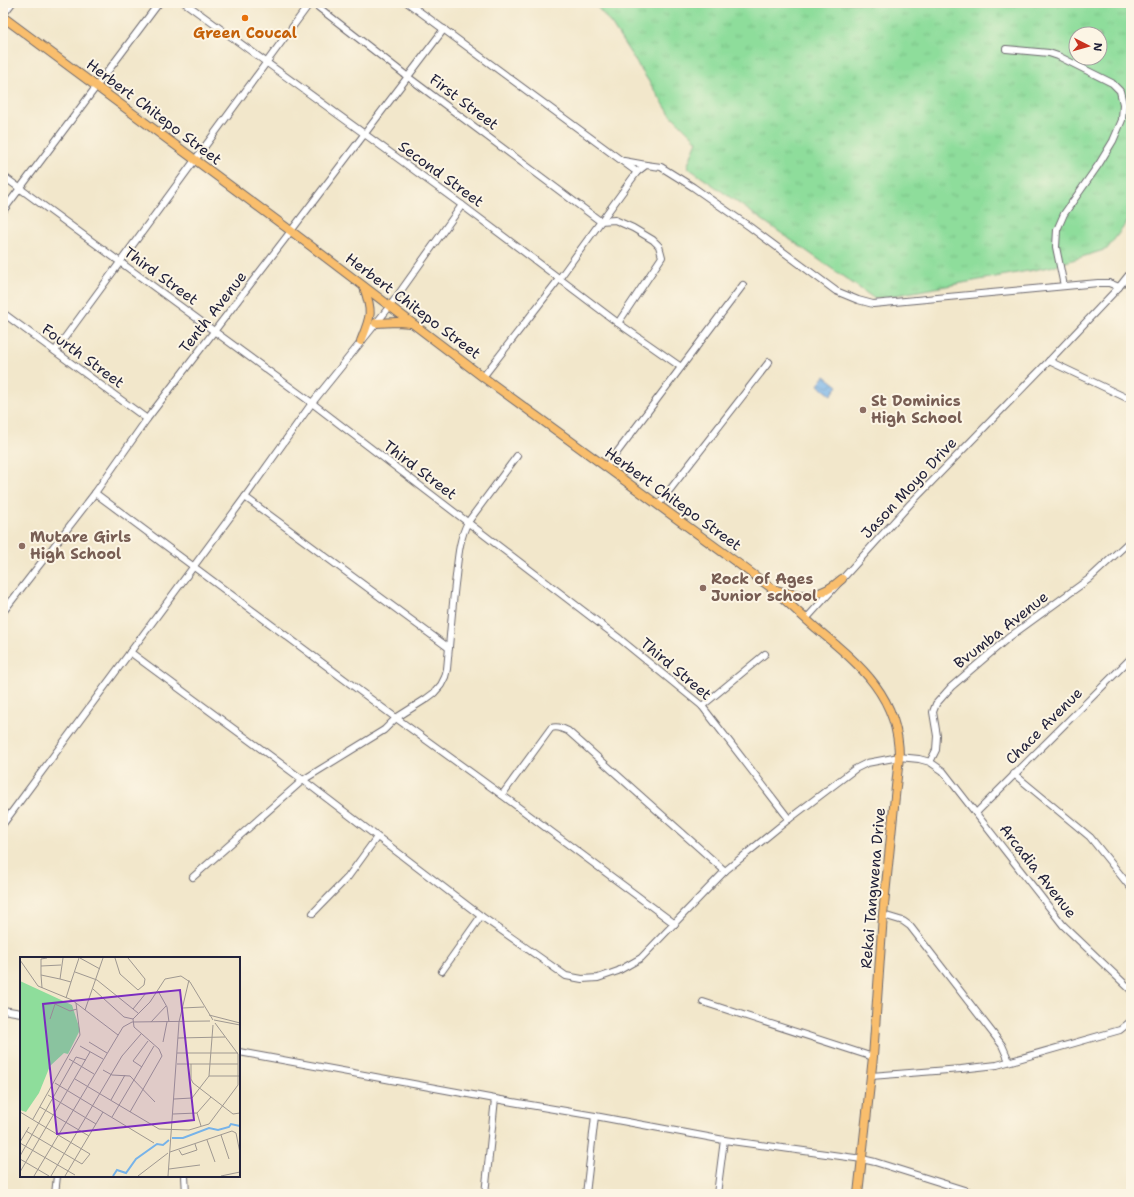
<svg xmlns="http://www.w3.org/2000/svg" width="1134" height="1197" viewBox="0 0 1134 1197" font-family="'Shantell Sans',sans-serif">
<style>
.grass{fill:url(#grass-tufts);stroke:#58806b;fill-rule:evenodd}
.water{fill:url(#water-waves);stroke:#4c6a92}
.lines{fill:none;stroke-linecap:round;stroke-linejoin:round}
.minor-casing{stroke:#6b676d;stroke-width:8}
.major-casing{stroke:#6b676d;stroke-width:10}
.minor{stroke:#fff;stroke-width:6}
.major{stroke:#f9be6d;stroke-width:8}
.food-dot{fill:#e8710a;stroke:#fcf5e5;stroke-width:1.5}
.education-dot{fill:#8d6e63;stroke:#fcf5e5;stroke-width:1.5}
.labels{text-anchor:middle;stroke-width:4;stroke-linejoin:round;paint-order:stroke}
.food-label{font-size:15px;font-weight:bold;fill:#c56008;stroke:#fcf5e5}
.street-label{font-size:15px;fill:#22223b;stroke:#fcf5e5}
.education-label{font-size:15px;font-weight:bold;fill:#785e54;stroke:#fcf5e5;text-anchor:start}
.inset-river{fill:none;stroke:#77b3e9;stroke-width:2}
.inset-road{fill:none;stroke:#9f9891;stroke-width:1}
.view{fill:#7b2cbf;fill-opacity:0.15;stroke:#7b2cbf;stroke-width:2}
.inset-edge{fill:none;stroke:#22223b;stroke-width:2}
</style>
<defs>
<pattern id="grass-tufts" width="24" height="20" patternUnits="userSpaceOnUse"><rect width="24" height="20" fill="#8edd9b"/><path d="M3 7l-1-3M5 7V3M7 7l1-3M15 17l-1-3M17 17v-4M19 17l1-3" fill="none" stroke="#7abd86"/></pattern>
<pattern id="water-waves" width="16" height="10" patternUnits="userSpaceOnUse"><rect width="16" height="10" fill="#77b3e9"/><path d="M0 5q4-4 8 0t8 0" fill="none" stroke="#6191be"/></pattern>
</defs>
<rect width="100%" height="100%" fill="#fcf5e5"/>
<filter id="ink" filterUnits="userSpaceOnUse"><feTurbulence type="fractalNoise" baseFrequency=".025" numOctaves="2"/><feDisplacementMap in="SourceGraphic" scale="8" xChannelSelector="R" yChannelSelector="G"/><feConvolveMatrix kernelMatrix="1 2 1 2 8 2 1 2 1" color-interpolation-filters="sRGB"/></filter>
<filter id="wash" filterUnits="userSpaceOnUse"><feTurbulence type="fractalNoise" baseFrequency=".012" numOctaves="4" result="noise"/><feDisplacementMap in="SourceGraphic" scale="16" xChannelSelector="R" yChannelSelector="G"/><feGaussianBlur stdDeviation="0.9" result="paint"/><feColorMatrix in="noise" values="0 0 0 0 0 0 0 0 0 0 0 0 0 0 0 0 0 1.4 0 .05"/><feComposite in="paint" operator="in"/></filter>
<g filter="url(#wash)">
<rect width="100%" height="100%" fill="#f2e7cb"/>
<path class="grass" d="M592,3H1131V217L1107,249L1050,267L875,299L687,167L697,141L670,114L612,25L598,8ZM1076,34H1100V58H1076Z"/>
<polygon class="water" points="825,376 838,386 831,395 818,385"/>
</g>
<g filter="url(#ink)">
<g class="lines">
<defs>
<g id="minor">
<polyline points="185,3 462,205 618,323 681,367"/>
<polyline points="313,3 408,77 600,221 615,220 633,228 653,240 659,246 662,257 618,323"/>
<polyline points="408,3 637,172"/>
<polyline points="3,15 12,3"/>
<polyline points="1006,49 1049,53 1058,56 1112,83 1120,91 1123,104 1122,120 1113,141 1099,164 1064,214 1057,230 1056,247 1064,286"/>
<polyline points="624,161 646,165"/>
<polyline points="3,176 312,403 620,639 702,706 789,819"/>
<polyline points="3,211 159,3"/>
<polyline points="3,313 147,419"/>
<polyline points="55,351 310,3"/>
<polyline points="1049,361 1131,400"/>
<polyline points="483,377 559,279 637,172 646,165 661,167 693,187 750,227 836,291 858,300 873,304 1098,283 1109,283 1119,287"/>
<polyline points="606,467 743,285"/>
<polyline points="95,493 396,718 502,795 675,924"/>
<polyline points="245,497 449,648"/>
<polyline points="658,505 769,362"/>
<polyline points="3,612 95,493 147,419 291,231 444,29"/>
<polyline points="806,619 910,504 1049,361 1119,287 1131,272"/>
<polyline points="130,652 303,780 481,916 566,976 582,979 598,978 618,971 641,958 725,871 789,819 855,769 867,763 899,757 919,759 930,762 943,771 1063,925 1131,990"/>
<polyline points="702,706 765,654"/>
<polyline points="930,762 936,750 937,736 933,712 936,704 951,687 1008,638 1089,579 1131,540"/>
<polyline points="1014,774 1090,837 1131,888"/>
<path d="M502,795L551,728C557,726 561,728 568,731L725,871"/>
<polyline points="976,813 1131,658"/>
<polyline points="3,824 245,497 312,403 390,306 462,205"/>
<path d="M193,877L303,780L384,730L396,718L426,699L434,693L441,685L445,677L447,669C450,638 452,607 456,576C458,558 459,539 468,522L517,456"/>
<polyline points="313,913 348,877 377,837"/>
<polyline points="883,915 903,921 910,926 1002,1045 1009,1061"/>
<polyline points="442,971 481,916"/>
<polyline points="703,1002 873,1057"/>
<polyline points="3,1010 21,1013"/>
<polyline points="239,1052 495,1099 595,1116 724,1140 862,1159 875,1162 977,1194"/>
<polyline points="871,1076 961,1069 997,1065 1120,1030 1131,1021"/>
<polyline points="185,1176 186,1194"/>
<polyline points="55,1194 57,1176"/>
<polyline points="485,1194 495,1099"/>
<polyline points="586,1194 595,1116"/>
<polyline points="717,1194 724,1140"/>
</g>
<g id="major">
<path d="M3,17L291,231L483,377L773,589C787,602 802,616 816,628C859,664 899,696 899,757L883,915L873,1057L858,1194"/>
<polyline points="376,323 397,322 411,323"/>
<path d="M361,341C371,316 373,313 364,287"/>
<path d="M776,590C803,598 820,599 842,579"/>
</g>
</defs>
<use href="#minor" class="minor-casing"/>
<use href="#major" class="major-casing"/>
<use href="#minor" class="minor"/>
<use href="#major" class="major"/>
</g>
</g>
<circle class="food-dot" cx="245" cy="18" r="4"/>
<g class="education-dot">
<circle cx="863" cy="410" r="4"/>
<circle cx="22" cy="546" r="4"/>
<circle cx="703" cy="588" r="4"/>
</g>
<g class="labels">
<g class="food-label">
<text x="245" y="38">Green Coucal</text>
</g>
<g class="street-label">
<text transform="translate(464 102) rotate(37)" y="5">First Street</text>
<text transform="translate(154 112) rotate(37)" y="5">Herbert Chitepo Street</text>
<text transform="translate(441 174) rotate(36)" y="5">Second Street</text>
<text transform="translate(161 276) rotate(36)" y="5">Third Street</text>
<text transform="translate(413 306) rotate(37)" y="5">Herbert Chitepo Street</text>
<text transform="translate(213 312) rotate(-52)" y="5">Tenth Avenue</text>
<text transform="translate(83 356) rotate(36)" y="5">Fourth Street</text>
<text transform="translate(420 470) rotate(37)" y="5">Third Street</text>
<text transform="translate(909 488) rotate(-47)" y="5">Jason Moyo Drive</text>
<text transform="translate(673 499) rotate(36)" y="5">Herbert Chitepo Street</text>
<text transform="translate(1001 630) rotate(-38)" y="5">Bvumba Avenue</text>
<text transform="translate(676 669) rotate(40)" y="5">Third Street</text>
<text transform="translate(1044 726) rotate(-45)" y="5">Chace Avenue</text>
<text transform="translate(1038 871) rotate(52)" y="5">Arcadia Avenue</text>
<text transform="translate(873 888) rotate(-85)" y="5">Rekai Tangwena Drive</text>
</g>
<g class="education-label">
<text x="871" y="406">St Dominics<tspan x="871" dy="17">High School</tspan></text>
<text x="30" y="542">Mutare Girls<tspan x="30" dy="17">High School</tspan></text>
<text x="711" y="584">Rock of Ages<tspan x="711" dy="17">Junior school</tspan></text>
</g>
</g>
<g transform="translate(20 957)">
<rect width="220" height="220" fill="#f2e7cb"/>
<path d="M0,24L52,48L60,73L48,97L44,96L30,109L19,136L6,155L0,153Z" fill="#8edd9b"/>
<path class="inset-river" d="M152,181H163L189,171L198,173L209,170L211,167L220,169M93,219L97,213L106,216L116,202L137,187L143,188L149,183"/>
<path class="inset-road" d="M27,1L21,2V18L40,22L43,1M60,1L80,12M95,1L100,17L118,33L124,28L125,22L108,1M0,3L18,29L52,43L98,78M21,9L41,8M55,15L77,23L118,56M21,18L22,31M40,22L51,25L46,41M51,25L59,1M73,32L104,60L113,62M138,34L147,50L149,65M162,51L184,50M113,52L126,36M65,53L83,1M189,58L220,66M30,62L35,47L50,54L57,52M113,62L130,45L145,22L161,19L170,25L193,63M194,63L220,68M131,65L146,49M158,81L205,80M69,85L87,96M143,85L147,65M60,89L83,102M157,96H218M49,102L74,117M157,107H171V122L173,126L213,157L220,156M171,107H218M122,110L113,104L128,84M83,113L92,118L110,119L135,145M189,119L193,68M55,122L139,172L169,173L189,167L218,128V97L195,66M35,126L134,186M28,138L76,167M154,142L172,141L189,119H220M91,143L105,118M20,150L69,179M0,155L70,197L62,207L6,174M110,155L142,99L139,92L114,70L113,62M177,156L181,169M153,157L177,156L191,140M92,160L134,89M13,162L60,78L56,46M201,178L209,202M187,183L195,205M0,185L9,170M0,186L55,218M159,193L162,198L177,193L175,187M150,195L212,174L216,176L220,196M0,199L56,100L66,103M0,202L29,219M149,212L180,208M0,215L70,95M14,219L103,70L112,65L190,64M31,219L102,99L121,77M45,219L83,155M118,219L148,196M148,219L159,65L169,23M201,219L220,215"/>
<path class="view" d="M160,33L174,163L37,177L23,47Z"/>
<rect width="220" height="220" class="inset-edge"/>
</g>
<rect width="1134" height="1197" fill="none" stroke="#fcf5e5" stroke-width="16"/>
<g transform="translate(1088 46) rotate(96)"><circle r="19" fill="#fcf5e5" stroke="#a5a1a1"/>
<path d="M0-3L7 15L0 10L-7 15Z" fill="#c8321e"/>
<text y="-6" font-size="11" font-weight="bold" text-anchor="middle" fill="#22223b">N</text>
</g>
</svg>
